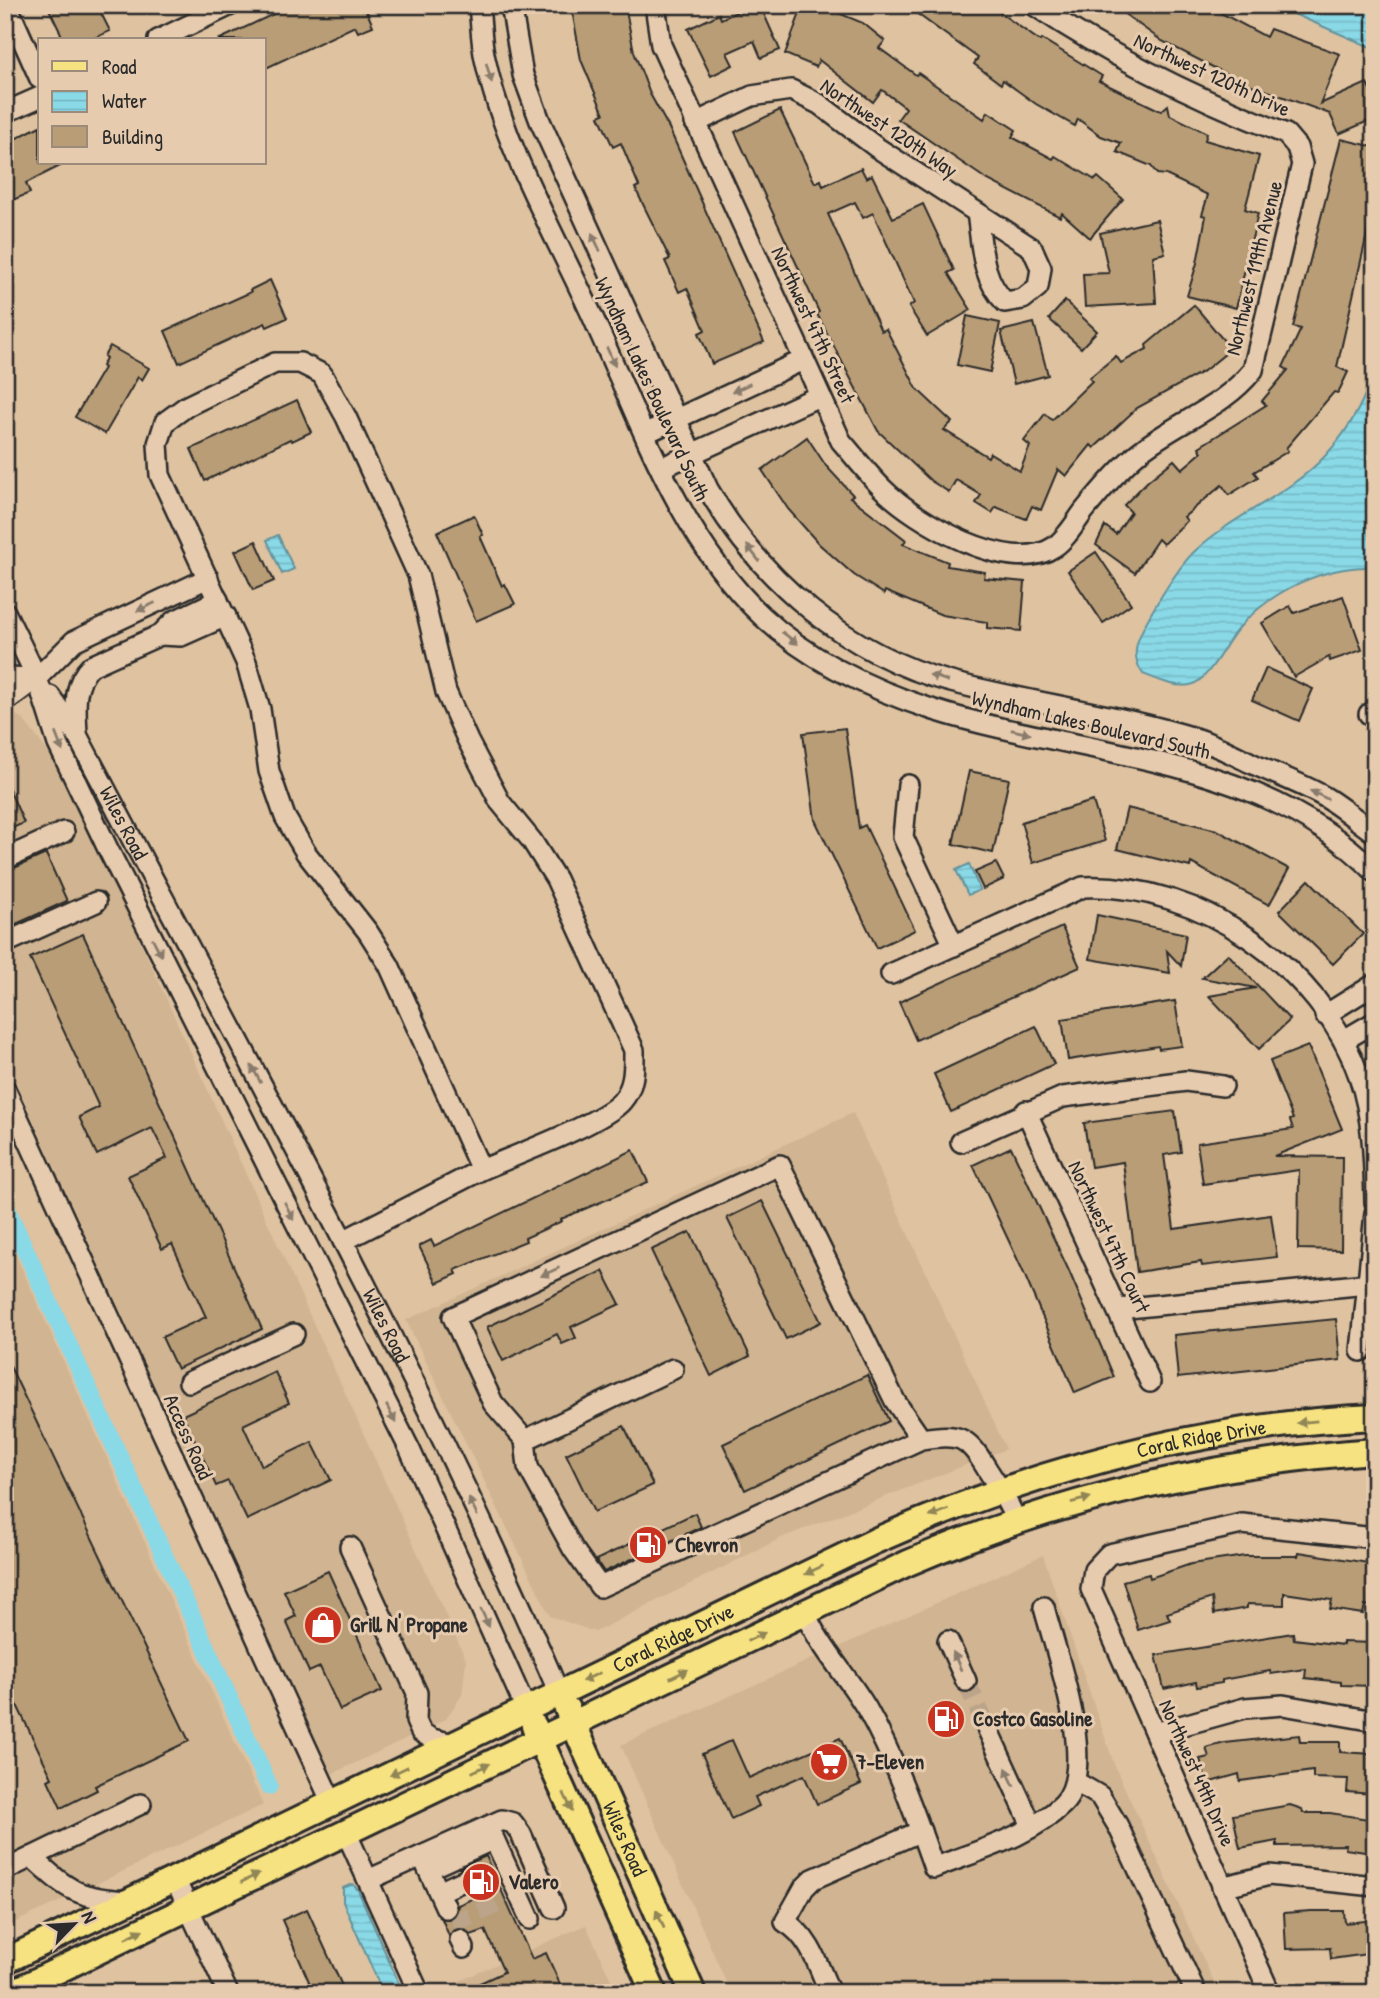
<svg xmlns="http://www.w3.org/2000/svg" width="1380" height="1998" viewBox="0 0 1380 1998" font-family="'Patrick Hand',sans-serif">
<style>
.built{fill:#d1b491}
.water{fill:url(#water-rules);stroke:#64939c;stroke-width:2}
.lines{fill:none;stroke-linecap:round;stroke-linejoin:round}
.canal{stroke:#8ad9e7;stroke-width:18}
.building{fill:#b99d76;stroke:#2b2b2b;stroke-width:2}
.minor-tunnel{stroke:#bba489;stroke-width:19;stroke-dasharray:19 10;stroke-linecap:butt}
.minor-casing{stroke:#2b2b2b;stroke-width:24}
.major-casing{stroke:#2b2b2b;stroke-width:30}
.minor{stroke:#e7cbae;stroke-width:19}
.major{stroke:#f7e281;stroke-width:24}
.oneway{fill:#897b6c}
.oneway2{fill:#918656}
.labels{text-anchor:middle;stroke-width:6;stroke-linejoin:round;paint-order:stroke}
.street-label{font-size:21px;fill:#2b2b2b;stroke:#e7cbae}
.poi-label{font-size:21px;font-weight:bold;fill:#2b2b2b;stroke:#e7cbae;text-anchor:start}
</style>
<defs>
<pattern id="water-rules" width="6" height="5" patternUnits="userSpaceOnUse" patternTransform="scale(1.75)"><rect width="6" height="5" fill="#8ad9e7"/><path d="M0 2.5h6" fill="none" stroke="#77bac6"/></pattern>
</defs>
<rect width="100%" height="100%" fill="#dfc2a0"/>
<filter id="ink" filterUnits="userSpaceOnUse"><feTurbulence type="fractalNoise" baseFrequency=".0143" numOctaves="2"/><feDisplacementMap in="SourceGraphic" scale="14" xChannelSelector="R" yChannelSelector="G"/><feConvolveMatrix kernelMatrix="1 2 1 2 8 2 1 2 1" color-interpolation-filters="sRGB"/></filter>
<g filter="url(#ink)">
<g class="built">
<polygon points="16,715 23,719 64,773 466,1660 462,1695 446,1719 332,1774 5,1058 5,720"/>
<polygon points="853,1113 1006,1449 781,1538 595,1632 550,1616 406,1320"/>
<polygon points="5,1231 263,1805 5,1927"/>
<polygon points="1043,1555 1115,1767 1219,1993 731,1993 621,1745"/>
<polygon points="586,1925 617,1993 434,1992"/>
</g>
<g class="water">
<polygon points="1273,5 1375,5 1375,49"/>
<path d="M1375,363V567C1324,565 1270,591 1237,630C1225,644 1208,682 1190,685C1175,688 1156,679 1143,674C1138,667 1135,659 1136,649C1138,629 1180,564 1196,550C1235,514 1289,495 1325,456C1350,429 1367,399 1375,363Z"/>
<polygon points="278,535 294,569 282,574 267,540"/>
<polygon points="969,864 980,890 968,895 956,870"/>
<polygon points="353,1884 358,1890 403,1993 383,1993 343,1902 343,1888"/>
</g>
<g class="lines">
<polyline class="canal" points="5,1205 269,1786"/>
</g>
<g class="building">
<polygon points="47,5 97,5 110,31 90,40 64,40"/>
<polygon points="293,5 364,5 373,26 358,32 355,26 264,69 264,40 218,40"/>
<polygon points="571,5 625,5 634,52 650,94 669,128 764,342 712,364 699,333 705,330 687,288 679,292 665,261 670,259 635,188 639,186 621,143 613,147 599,116 604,114 581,60"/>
<polygon points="752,5 760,5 780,50 761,58 754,41 727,53 733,65 711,76 688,29 719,14 721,19"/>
<polygon points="803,5 819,5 863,23 885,41 879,48 916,75 918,73 984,119 988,112 1016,130 1012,137 1053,159 1055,156 1095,180 1098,177 1123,199 1090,238 1062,213 1060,217 986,179 898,119 906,108 882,90 873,102 819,60 816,67 785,54"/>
<polygon points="905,5 989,5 1040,41 1042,39 1102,76 1099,81 1161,111 1168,105 1170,115 1207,133 1205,140 1259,156 1245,209 1258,213 1236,308 1187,296 1197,263 1206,216 1202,215 1208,195 1166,175 1157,174 1151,166 1117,152 1121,143 1101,136 1078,119 1075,126 1036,104 1003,80 1001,84 974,64 978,58"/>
<polygon points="1112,5 1206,5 1266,37 1270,29 1340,54 1320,104 1367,83 1375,100 1375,118 1339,134 1330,114 1238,80 1162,41"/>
<polygon points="780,110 815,183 821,180 823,186 861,168 866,178 872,175 893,218 923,204 954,270 948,273 971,310 927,336 909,307 914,303 873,213 863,218 855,202 828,214 881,331 886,329 917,389 952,422 944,430 988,457 990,453 1020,471 1030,446 1024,441 1045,414 1052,420 1092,381 1089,378 1116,356 1121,363 1147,349 1146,345 1194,305 1231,349 1204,371 1137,408 1094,448 1091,445 1066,476 1058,469 1041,510 1032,506 1026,519 996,507 992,513 976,503 981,495 956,480 949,492 931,481 878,431 817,314 819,312 735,132"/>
<polygon points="40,126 40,163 66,163 26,183 30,193 5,203 5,144"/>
<polygon points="1341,139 1375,147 1375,222 1370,221 1337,367 1348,372 1338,393 1334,392 1286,448 1288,451 1254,472 1258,477 1229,495 1222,485 1184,517 1187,521 1163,544 1158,539 1135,573 1096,545 1105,526 1116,534 1131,512 1124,505 1148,481 1174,460 1182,469 1202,452 1199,447 1266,405 1262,401 1288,370 1283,367 1301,329 1293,327"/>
<polygon points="1157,220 1165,253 1153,256 1156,303 1085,307 1083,274 1109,273 1100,233"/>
<polygon points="270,280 287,318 267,327 265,323 179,363 165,331 251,292 250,290"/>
<polygon points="1065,301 1097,331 1081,348 1049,319"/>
<polygon points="967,316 1000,323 990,372 957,365"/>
<polygon points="1034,323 1048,375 1014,384 1001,331"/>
<polygon points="110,346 149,368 142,380 138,377 105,434 75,417 104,368 102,366 106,358 104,356"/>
<polygon points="297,400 311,432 292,441 290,439 205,481 191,449"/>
<polygon points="807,437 826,466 853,495 850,497 906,540 903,544 948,562 947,566 985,572 984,578 1025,582 1021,631 987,628 987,622 942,615 885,591 884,594 854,575 819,544 788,509 762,470"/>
<polygon points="474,515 483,535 480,536 502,586 505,584 515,604 476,621 437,532"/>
<polygon points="256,541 274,581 253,590 235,551"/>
<polygon points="1096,552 1131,604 1103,623 1068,571"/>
<polygon points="1343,596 1362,650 1330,661 1329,657 1294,677 1262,623 1290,606 1294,613"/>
<polygon points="1266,668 1313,689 1299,721 1252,700"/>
<polygon points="845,728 859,828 865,825 915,930 877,948 815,820 803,733"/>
<polygon points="969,771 1009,779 993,853 953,844"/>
<polygon points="5,780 24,823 5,831"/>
<polygon points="1093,801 1105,841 1033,863 1021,822"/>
<polygon points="1127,808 1217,830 1289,869 1269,905 1191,863 1190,867 1117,849"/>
<polygon points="46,854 67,901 5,929 5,872"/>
<polygon points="996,863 1004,879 983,889 975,872"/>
<polygon points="1309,880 1363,934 1333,964 1279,911"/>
<polygon points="1097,915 1186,934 1181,966 1167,951 1170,973 1090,959"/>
<polygon points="1062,927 1080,967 916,1040 899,1002"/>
<polygon points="83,934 262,1329 177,1369 162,1337 206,1317 172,1244 162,1249 128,1176 167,1158 152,1128 97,1155 79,1117 99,1107 30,958"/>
<polygon points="1228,954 1290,1020 1259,1049 1209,996 1256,988 1202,978"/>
<polygon points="1175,1001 1182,1046 1159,1049 1158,1046 1068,1060 1062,1019"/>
<polygon points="1036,1026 1054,1064 951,1112 934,1074"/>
<polygon points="1308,1046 1342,1129 1274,1156 1342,1157 1341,1250 1298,1249 1299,1170 1203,1184 1197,1143 1293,1129 1290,1120 1293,1119 1270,1061"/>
<polygon points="1175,1111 1181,1152 1164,1155 1174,1229 1271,1215 1277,1257 1202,1266 1201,1262 1137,1272 1123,1162 1091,1167 1084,1123"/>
<polygon points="1011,1147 1069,1271 1114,1377 1075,1393 1022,1269 973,1165"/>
<polygon points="633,1150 648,1182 561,1219 562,1221 525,1238 526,1241 455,1270 457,1274 437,1283 419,1246 431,1240 434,1246"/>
<polygon points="762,1201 821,1322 786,1339 727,1218"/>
<polygon points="690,1232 750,1356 711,1376 651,1250"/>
<polygon points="603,1271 620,1304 571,1327 576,1338 562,1344 557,1334 503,1361 487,1327"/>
<polygon points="1336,1319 1340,1360 1178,1378 1174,1335"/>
<polygon points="5,1356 189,1741 95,1786 97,1790 61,1808 48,1780 52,1778 5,1680"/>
<polygon points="275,1372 289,1403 243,1425 262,1466 312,1442 331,1480 247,1520 228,1481 216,1486 183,1415"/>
<polygon points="867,1375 889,1421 745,1490 723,1444"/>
<polygon points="624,1426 653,1485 594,1512 566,1454"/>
<polygon points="695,1513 701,1527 604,1572 596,1560"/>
<polygon points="1299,1552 1375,1564 1375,1607 1365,1605 1363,1614 1330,1609 1332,1600 1284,1593 1284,1605 1247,1604 1247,1608 1214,1614 1212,1598 1167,1613 1170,1620 1138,1630 1123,1581 1149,1574 1150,1578 1191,1564 1245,1556 1298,1556"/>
<polygon points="328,1571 382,1691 340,1710 320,1667 309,1672 286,1621 296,1616 284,1591"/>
<polygon points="1293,1633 1294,1639 1343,1645 1343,1642 1375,1643 1375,1686 1341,1685 1341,1682 1305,1678 1306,1669 1271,1674 1270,1671 1222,1680 1222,1683 1197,1687 1196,1682 1164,1689 1156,1655"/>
<polygon points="1299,1735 1300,1742 1340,1742 1340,1752 1375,1754 1373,1794 1347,1792 1348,1779 1313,1778 1313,1771 1240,1781 1239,1774 1207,1783 1200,1759 1209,1757 1206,1748 1225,1743"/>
<polygon points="840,1738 861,1784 817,1804 804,1775 755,1797 759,1806 731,1819 702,1754 732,1740 749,1778"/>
<polygon points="1290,1805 1302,1809 1303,1813 1330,1813 1375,1820 1372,1853 1345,1849 1346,1845 1277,1846 1277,1841 1240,1848 1233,1815"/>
<polygon points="486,1856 532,1959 546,1953 564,1993 458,1993 504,1972 485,1930 471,1935 460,1928 449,1936 442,1919 452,1919 456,1914 458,1905 472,1899 469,1892 475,1886 476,1876 471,1870 459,1868"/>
<polygon points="307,1909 343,1988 332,1993 314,1993 282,1920"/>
<polygon points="1311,1911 1344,1911 1345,1923 1375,1920 1375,1953 1331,1959 1330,1948 1286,1949 1284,1913"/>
</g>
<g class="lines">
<g class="minor-tunnel">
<polyline points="966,1681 987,1728"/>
<polyline points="465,1880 492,1868"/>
<polyline points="453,1924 505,1900"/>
</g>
<defs>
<g id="minor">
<polyline points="7,5 40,79"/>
<path d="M479,5C481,23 481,42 485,59C505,151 557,237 595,322C641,423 680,539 762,616C810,661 872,690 934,710C1082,757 1259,754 1375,872"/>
<path d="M511,5L523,75L540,121L708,489C761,581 847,654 951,682C1032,703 1117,714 1198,739C1216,745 1234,755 1251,763C1276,775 1304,784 1328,799C1344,809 1359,822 1375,833"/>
<path d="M655,5L661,45L841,441C855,457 868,474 883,489C915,521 1010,577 1054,547C1066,539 1075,523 1084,511C1101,490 1118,470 1138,453C1176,422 1223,408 1253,370L1302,164L1297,147L1286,134C1198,99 1113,58 1034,5"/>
<polyline points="158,40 231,5"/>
<polyline points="6,112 40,97"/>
<path d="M695,123L752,96L791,90L819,104L876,147L1032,248L1041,268L1038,287L1023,299L1005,302C981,278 982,245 977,213"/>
<polyline points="646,433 803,360"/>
<polyline points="661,468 819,396"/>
<polyline points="5,612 37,678 58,744 107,847 410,1450 526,1709"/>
<polyline points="160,635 181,636 226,616"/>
<polyline points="5,677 37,678"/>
<path id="s1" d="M50,696L77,735C243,1051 417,1365 559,1693"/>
<polyline points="5,702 37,678 74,641 208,578"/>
<polyline points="1369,714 1375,712"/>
<path d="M77,734C76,709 72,685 91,666L160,635L174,621L218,600"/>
<polyline points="908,785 903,837 954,946"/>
<polyline points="5,859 64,832"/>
<polyline points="5,943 96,902"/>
<path d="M891,974L1083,887C1199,882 1321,967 1359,1076C1373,1117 1374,1159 1375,1202"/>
<polyline points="1325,1015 1375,984"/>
<polyline points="1344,1040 1375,1022"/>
<polyline points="5,1089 332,1803"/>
<polyline points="1026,1111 1150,1382"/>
<polyline points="961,1142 1063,1097 1186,1081 1223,1086"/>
<path d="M343,1241L481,1170L389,965L368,932L306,853L285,817L269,771L260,709L246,662L160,475L158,444L165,422L187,406L275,363H300L322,374L346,417L418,575L446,692L468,741L500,802L532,841L556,879L634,1050C634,1068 635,1086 622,1101C605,1122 511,1157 481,1170"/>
<polyline points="1118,1309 1367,1284"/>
<polyline points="1361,1351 1375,1213"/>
<polyline points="189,1382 294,1334"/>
<path d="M921,1439L895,1401L780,1165L453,1317L493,1403L525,1440L528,1467L573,1549L600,1587L921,1439C960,1433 967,1436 987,1469C998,1486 1008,1501 1016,1521"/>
<polyline points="525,1440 673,1369"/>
<polyline points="350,1547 417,1693 416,1721 421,1732 432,1739 454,1744"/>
<path d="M805,1613C821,1649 847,1675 867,1709C895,1759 915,1814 934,1868C976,1851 1030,1837 1063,1804C1099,1768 1055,1651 1044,1607"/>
<polyline points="948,1641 966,1681"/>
<polyline points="987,1728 1032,1826"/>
<polyline points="1155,1733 1245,1708 1283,1705 1375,1721"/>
<polyline points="1076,1782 1100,1796 1118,1826 1196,1993"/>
<polyline points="346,1832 419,1993"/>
<polyline points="422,1856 428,1869 494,1839 530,1919"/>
<path d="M32,1857C69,1892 79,1898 129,1901"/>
<polyline points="428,1869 446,1908"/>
<polyline points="5,1870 141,1804"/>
<polyline points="175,1879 228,1993"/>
<polyline points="368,1880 502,1820 513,1823 521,1834 554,1908"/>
<polyline points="1222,1887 1269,1875 1375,1886"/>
<polyline points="439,1892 465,1880"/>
<polyline points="460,1940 464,1948"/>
<path d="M830,1993C819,1968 810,1936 785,1922L804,1888L813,1879L921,1831"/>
<polyline points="1270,1993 1091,1589 1094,1570 1109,1554 1242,1524 1375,1538"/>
</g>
<g id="major">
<path id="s2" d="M567,1709L693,1993"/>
<polyline points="534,1726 654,1993"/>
<path id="s3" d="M5,1961L875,1541C1033,1470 1202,1425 1375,1417"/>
<path d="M11,1993L908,1563C1057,1499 1213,1462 1375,1451"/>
</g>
</defs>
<use href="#minor" class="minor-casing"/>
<use href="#major" class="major-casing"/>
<use href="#minor" class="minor"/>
<use href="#major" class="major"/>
</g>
<defs><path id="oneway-solid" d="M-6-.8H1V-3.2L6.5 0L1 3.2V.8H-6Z" transform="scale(1.75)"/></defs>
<g class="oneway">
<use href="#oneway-solid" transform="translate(489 73) rotate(74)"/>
<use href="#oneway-solid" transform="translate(596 242) rotate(-115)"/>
<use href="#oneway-solid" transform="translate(611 357) rotate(66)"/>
<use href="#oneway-solid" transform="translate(741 388) rotate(155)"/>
<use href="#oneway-solid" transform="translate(753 553) rotate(-128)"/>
<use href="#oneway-solid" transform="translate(146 607) rotate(155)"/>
<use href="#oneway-solid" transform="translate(790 638) rotate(38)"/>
<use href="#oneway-solid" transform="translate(939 678) rotate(-161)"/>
<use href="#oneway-solid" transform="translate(1021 732) rotate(13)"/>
<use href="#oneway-solid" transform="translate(59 742) rotate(69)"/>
<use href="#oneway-solid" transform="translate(1319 795) rotate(-154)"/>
<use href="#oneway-solid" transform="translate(157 947) rotate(63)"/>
<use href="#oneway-solid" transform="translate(256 1074) rotate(-118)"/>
<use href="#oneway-solid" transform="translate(289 1211) rotate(64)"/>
<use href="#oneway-solid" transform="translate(550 1272) rotate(155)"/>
<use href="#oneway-solid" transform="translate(391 1414) rotate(63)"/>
<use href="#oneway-solid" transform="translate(473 1507) rotate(-115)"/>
<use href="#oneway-solid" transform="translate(485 1618) rotate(65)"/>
<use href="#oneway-solid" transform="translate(957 1661) rotate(-114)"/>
<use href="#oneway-solid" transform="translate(1010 1777) rotate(-114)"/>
</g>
<g class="oneway2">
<use href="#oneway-solid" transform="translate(1307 1422) rotate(174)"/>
<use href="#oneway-solid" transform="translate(1081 1500) rotate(-15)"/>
<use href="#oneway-solid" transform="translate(939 1513) rotate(158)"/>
<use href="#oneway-solid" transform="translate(814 1570) rotate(154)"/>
<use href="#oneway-solid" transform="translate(756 1637) rotate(-26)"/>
<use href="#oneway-solid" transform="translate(679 1674) rotate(-26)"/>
<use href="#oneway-solid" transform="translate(591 1677) rotate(154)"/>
<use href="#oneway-solid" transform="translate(481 1768) rotate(-26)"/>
<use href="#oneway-solid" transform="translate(399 1771) rotate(154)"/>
<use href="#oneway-solid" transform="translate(568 1802) rotate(65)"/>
<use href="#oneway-solid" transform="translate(250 1878) rotate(-26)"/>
<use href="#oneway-solid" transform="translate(660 1919) rotate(-114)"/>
<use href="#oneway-solid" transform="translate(134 1934) rotate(-26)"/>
</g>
</g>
<defs>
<symbol id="fuel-disc" viewBox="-11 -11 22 22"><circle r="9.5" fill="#c8321e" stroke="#e7cbae"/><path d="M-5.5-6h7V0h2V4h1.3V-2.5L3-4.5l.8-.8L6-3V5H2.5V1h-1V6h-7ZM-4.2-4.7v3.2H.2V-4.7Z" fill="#fff"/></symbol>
<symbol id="shop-disc" viewBox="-11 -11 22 22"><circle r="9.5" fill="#c8321e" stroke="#e7cbae"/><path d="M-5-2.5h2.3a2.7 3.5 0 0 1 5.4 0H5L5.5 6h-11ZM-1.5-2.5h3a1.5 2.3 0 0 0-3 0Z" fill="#fff"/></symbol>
<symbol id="supermarket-disc" viewBox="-11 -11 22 22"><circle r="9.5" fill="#c8321e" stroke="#e7cbae"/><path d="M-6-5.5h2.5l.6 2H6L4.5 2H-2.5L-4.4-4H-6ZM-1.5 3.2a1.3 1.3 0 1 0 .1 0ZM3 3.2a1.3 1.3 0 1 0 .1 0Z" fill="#fff"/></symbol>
</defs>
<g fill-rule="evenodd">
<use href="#fuel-disc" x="626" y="1523" width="44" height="44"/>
<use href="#shop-disc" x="301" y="1603" width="44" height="44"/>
<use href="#fuel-disc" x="924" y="1697" width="44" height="44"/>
<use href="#supermarket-disc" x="807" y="1740" width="44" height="44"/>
<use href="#fuel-disc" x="459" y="1860" width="44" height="44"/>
</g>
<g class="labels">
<g class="street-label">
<text transform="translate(1212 75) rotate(25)" y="7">Northwest 120th Drive</text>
<text transform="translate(889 128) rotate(34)" y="7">Northwest 120th Way</text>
<text transform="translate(1254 268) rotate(-76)" y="7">Northwest 119th Avenue</text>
<text transform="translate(813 325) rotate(65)" y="7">Northwest 47th Street</text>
<text transform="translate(652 389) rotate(65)" y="7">Wyndham Lakes Boulevard South</text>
<text transform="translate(1091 725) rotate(13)" y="7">Wyndham Lakes Boulevard South</text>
<text dy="7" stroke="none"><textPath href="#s1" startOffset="147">Wiles Road</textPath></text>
<text transform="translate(1109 1237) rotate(65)" y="7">Northwest 47th Court</text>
<text dy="7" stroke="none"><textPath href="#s1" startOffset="714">Wiles Road</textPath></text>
<text transform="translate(188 1437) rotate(66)" y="7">Access Road</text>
<text dy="7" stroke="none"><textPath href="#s3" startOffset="1309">Coral Ridge Drive</textPath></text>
<text dy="7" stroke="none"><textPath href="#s3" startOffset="742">Coral Ridge Drive</textPath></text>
<text transform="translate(1197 1773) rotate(66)" y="7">Northwest 49th Drive</text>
<text dy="7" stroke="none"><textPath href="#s2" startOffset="142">Wiles Road</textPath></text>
</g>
<g class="poi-label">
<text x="675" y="1552">Chevron</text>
<text x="350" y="1632">Grill N' Propane</text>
<text x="973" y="1726">Costco Gasoline</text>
<text x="856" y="1769">7-Eleven</text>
<text x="508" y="1889">Valero</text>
</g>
</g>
<rect width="1380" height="1998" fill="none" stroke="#e7cbae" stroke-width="28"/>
<rect x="14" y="14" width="1352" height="1970" fill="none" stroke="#2b2b2b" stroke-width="2.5" filter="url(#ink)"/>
<rect x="38" y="38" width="228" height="126" fill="#e7cbae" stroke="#9c8b7a" stroke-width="2"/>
<rect x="52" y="61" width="35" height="10" fill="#f7e281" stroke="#9c8b7a" stroke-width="2"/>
<text x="102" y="74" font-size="21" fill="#2b2b2b">Road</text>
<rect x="52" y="91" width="35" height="21" fill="url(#water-rules)" stroke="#9c8b7a" stroke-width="2"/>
<text x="102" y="108" font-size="21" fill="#2b2b2b">Water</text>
<rect x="52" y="126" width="35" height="21" fill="#b99d76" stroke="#9c8b7a" stroke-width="2"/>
<text x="102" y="144" font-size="21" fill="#2b2b2b">Building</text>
<g transform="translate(74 1924) rotate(65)" stroke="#e7cbae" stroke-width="5" paint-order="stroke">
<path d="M0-5L12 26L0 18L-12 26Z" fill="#2b2b2b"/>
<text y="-10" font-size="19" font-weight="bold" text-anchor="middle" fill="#2b2b2b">N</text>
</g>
</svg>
